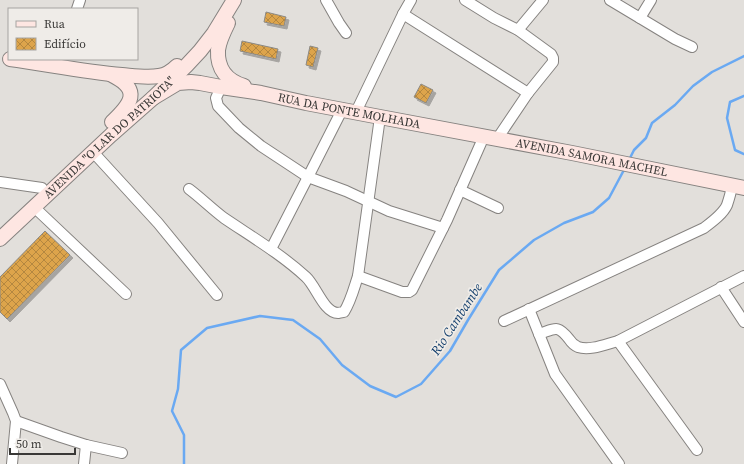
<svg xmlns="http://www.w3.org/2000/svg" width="744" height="464" viewBox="0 0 744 464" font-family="'Source Serif 4',serif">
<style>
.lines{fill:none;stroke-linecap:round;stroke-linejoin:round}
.stream{stroke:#6aa9f2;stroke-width:2.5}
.building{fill:url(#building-cross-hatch);stroke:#8b8985;filter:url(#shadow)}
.street-casing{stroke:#868380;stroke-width:12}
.secondary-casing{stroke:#868380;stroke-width:16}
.street{stroke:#fff;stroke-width:10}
.secondary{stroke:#fee6e2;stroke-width:14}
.labels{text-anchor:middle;stroke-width:3.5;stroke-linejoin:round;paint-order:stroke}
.street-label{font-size:12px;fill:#393836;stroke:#efece8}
.water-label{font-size:13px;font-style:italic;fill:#123e6c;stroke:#efece8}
</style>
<defs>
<pattern id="building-cross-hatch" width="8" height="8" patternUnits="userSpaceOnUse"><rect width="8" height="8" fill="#dda44b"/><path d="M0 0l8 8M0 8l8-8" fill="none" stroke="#b4873f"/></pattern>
<filter id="shadow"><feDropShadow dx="3" dy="3" stdDeviation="0" flood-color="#0004"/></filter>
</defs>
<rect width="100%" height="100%" fill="#e2dfdb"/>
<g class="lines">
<g class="stream">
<polyline points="744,96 730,102 727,118 735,150 744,154"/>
<polyline points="629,160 634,150 646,138 652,123 675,105 693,86 712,72 744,56"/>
<polyline points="184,464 184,435 172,411 178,389 181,350 207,328 260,316 293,320 320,339 342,365 370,386 396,397 421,384 450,351 468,320 499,270 534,240 564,223 593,212 609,198 625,168"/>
</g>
</g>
<g class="building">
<polygon points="266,12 286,17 284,26 264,22"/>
<polygon points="242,41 278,49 276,59 240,51"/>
<polygon points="310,46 318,48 313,67 306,65"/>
<polygon points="421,84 433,90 426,103 414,97"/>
<polygon points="45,231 70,255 7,319 0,312 0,277"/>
</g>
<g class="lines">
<defs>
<g id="street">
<polyline points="326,0 339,23 346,33"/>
<polyline points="465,0 494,18 518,30 551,54 553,58 553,62 528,93 497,139"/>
<polyline points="610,0 675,39 692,47"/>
<polyline points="77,9 80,0"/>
<polyline points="403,14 528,93"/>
<polyline points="640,18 651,0"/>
<polyline points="518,30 543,0"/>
<polyline points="221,87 216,98 218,106 239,128 261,146 308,177 346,191 389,211 443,228"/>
<polyline points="356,112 403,14 411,0"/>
<polyline points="93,152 158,223 217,295"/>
<polyline points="0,182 42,188"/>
<path d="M189,189C201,198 212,209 224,218C252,237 281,254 306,277C316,286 324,313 338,313C338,313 343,312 344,312C351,301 354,288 358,276L380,117"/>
<polyline points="460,190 498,208"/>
<polyline points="34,207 126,294"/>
<polyline points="271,249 308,177 342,110"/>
<polyline points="358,276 402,292 409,292 412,290 447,220 481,143"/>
<polyline points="721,287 744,322"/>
<polyline points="529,309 555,374 619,464"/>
<path d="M504,321L704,228C712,222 723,214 727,205C729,199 731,192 732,186"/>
<path d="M539,334C555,329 557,324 569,339C571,342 573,345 578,347C590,351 606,344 618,341L744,276"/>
<polyline points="618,341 697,450"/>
<polyline points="0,384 13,413 16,421 12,464"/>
<polyline points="16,421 61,437 86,445 122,453"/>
<polyline points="84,464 86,445"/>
</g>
<g id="secondary">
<path d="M228,23C224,31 219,41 218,50C217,69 227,81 244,86"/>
<path d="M10,59C47,64 84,72 122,75C134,76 147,78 159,76C166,75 172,71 177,66"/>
<path id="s1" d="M153,98L178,83L191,82L200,83L221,87L261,93L306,103L380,117L572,153L744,188"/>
<path d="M112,122C131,104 142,90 112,75"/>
<path id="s2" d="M0,239L111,135L153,98L186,66L200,51L214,33L234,0"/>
</g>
</defs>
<use href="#street" class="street-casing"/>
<use href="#secondary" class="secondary-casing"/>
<use href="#street" class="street"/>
<use href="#secondary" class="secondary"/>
</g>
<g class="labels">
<g class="street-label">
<text dy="4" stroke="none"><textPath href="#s1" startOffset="203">RUA DA PONTE MOLHADA</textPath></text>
<text dy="4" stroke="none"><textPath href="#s2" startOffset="149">AVENIDA "O LAR DO PATRIOTA"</textPath></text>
<text dy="4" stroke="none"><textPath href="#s1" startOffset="450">AVENIDA SAMORA MACHEL</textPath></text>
</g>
<g class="water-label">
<text transform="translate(456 319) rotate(-57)" y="5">Rio Cambambe</text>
</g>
</g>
<rect x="8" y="8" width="130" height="52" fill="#efece8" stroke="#a6a4a1"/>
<rect x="16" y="21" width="20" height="6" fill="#fee6e2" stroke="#a6a4a1"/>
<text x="44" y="28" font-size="12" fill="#393836">Rua</text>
<rect x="16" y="38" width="20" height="12" fill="url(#building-cross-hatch)" stroke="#a6a4a1"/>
<text x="44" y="48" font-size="12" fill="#393836">Edifício</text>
<path d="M10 448v6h65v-6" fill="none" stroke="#393836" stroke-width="2"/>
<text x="16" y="448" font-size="12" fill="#393836" stroke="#efece8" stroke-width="3" paint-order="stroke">50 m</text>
</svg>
